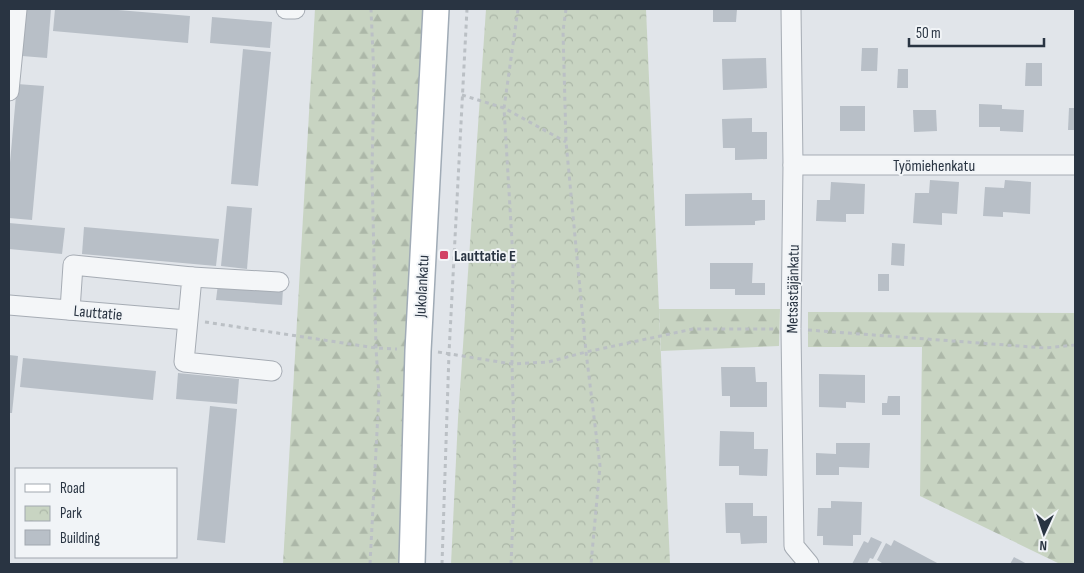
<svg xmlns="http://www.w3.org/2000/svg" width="1084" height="573" viewBox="0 0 1084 573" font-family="'Sofia Sans Condensed',sans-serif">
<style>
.forest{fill:url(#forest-firs)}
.park{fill:url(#park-crowns)}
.building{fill:#b8bfc7}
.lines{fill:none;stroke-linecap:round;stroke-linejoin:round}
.minor-casing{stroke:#a6acb4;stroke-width:21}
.major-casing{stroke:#a0abb6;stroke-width:28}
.path{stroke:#bbc0c5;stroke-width:3;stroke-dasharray:4 4;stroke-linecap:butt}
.minor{stroke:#f4f6f8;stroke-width:19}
.major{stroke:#fff;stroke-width:25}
.poi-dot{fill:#d24365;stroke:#f1f4f7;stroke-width:2}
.labels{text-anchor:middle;stroke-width:4;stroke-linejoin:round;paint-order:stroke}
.street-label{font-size:16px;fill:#293442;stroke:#f1f4f7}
.poi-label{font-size:16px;font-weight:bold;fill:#293442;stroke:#f1f4f7;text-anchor:start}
</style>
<defs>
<pattern id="forest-firs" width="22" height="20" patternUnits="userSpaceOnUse" patternTransform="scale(1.25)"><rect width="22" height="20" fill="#c8d4c2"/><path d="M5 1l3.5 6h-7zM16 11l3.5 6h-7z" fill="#acb7a8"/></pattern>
<pattern id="park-crowns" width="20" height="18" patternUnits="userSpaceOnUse" patternTransform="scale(1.25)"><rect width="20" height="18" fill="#c8d4c2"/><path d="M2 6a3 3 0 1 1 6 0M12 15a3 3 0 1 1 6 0" fill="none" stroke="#acb7a8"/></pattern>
</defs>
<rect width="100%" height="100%" fill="#e1e5ea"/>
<g class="forest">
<polygon points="315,9 428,9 405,564 283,564"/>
<polygon points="659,309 780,309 779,346 661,351"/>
<polygon points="808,312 1075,313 1075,564 1060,564 920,496 922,347 808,347"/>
</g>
<polygon class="park" points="486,9 646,9 670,564 451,564 458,419"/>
<g class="building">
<polygon points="26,9 51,9 47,58 22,56"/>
<polygon points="55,9 106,9 190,16 188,43 53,31"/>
<polygon points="713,9 737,9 736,22 713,22"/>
<polygon points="212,17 272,22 270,48 210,43"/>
<polygon points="862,48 878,48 877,71 861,71"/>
<polygon points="243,49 271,52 258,186 231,184"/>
<polygon points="766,58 767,88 723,90 722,59"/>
<polygon points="1026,63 1042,63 1042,86 1025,86"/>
<polygon points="898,69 908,69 908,88 897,88"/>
<polygon points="17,84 44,86 32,220 9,218 9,174"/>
<polygon points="979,104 1002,105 1002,109 1024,110 1023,132 1000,131 1000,127 979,127"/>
<rect x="840" y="106" width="25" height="25"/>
<polygon points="1069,108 1075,108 1075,130 1068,130"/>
<polygon points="913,110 936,110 937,131 914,132"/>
<polygon points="752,118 752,132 767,132 767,159 735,160 735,148 723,148 722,119"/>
<polygon points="930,180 959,182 957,214 942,213 942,225 913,223 915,193 929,193"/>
<polygon points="1005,180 1031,182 1030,214 1003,212 1003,217 983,216 985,187 1004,188"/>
<polygon points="831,182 865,184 864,214 846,214 846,222 816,221 817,200 830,200"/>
<polygon points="752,193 752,200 765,200 765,220 755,221 755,225 685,226 685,194"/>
<polygon points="227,206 252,208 247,269 221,266"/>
<polygon points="9,223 65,228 62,254 9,249"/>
<polygon points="84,227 219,239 216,266 82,254"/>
<polygon points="892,243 905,244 904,266 891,265"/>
<polygon points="710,263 753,263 752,283 765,283 765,295 735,295 735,289 710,289"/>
<rect x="878" y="274" width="11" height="17"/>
<polygon points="218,284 283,289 282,305 216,300"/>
<polygon points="9,355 18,356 12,413 9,413"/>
<polygon points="23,358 156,371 153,400 20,387"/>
<polygon points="721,367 755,367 756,382 767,382 767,407 730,407 730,396 722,396"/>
<polygon points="178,373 239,379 237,404 176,399"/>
<polygon points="819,374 865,375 865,403 846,402 846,408 819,407"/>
<polygon points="888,396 900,396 900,415 882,415 882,403 887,403"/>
<polygon points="210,406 237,409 225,543 197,540"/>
<polygon points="720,431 754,432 754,449 768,449 767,476 739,475 739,466 719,466"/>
<polygon points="836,443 870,443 869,468 839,467 839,475 816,475 816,453 836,454"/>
<polygon points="831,501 862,502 861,535 853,535 853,546 823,545 823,536 817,536 818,508 831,508"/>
<polygon points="725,503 753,503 753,516 767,516 767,543 741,544 740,533 726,533"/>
<polygon points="871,537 882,542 873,559 870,558 867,564 852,564 864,541 868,543"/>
<polygon points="894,540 939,564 881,564 882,563 877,560 886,543 891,546"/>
<polygon points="1014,557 1027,564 1010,564"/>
</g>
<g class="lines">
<defs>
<g id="minor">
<polyline points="286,9 295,9"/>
<polyline points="791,9 793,165 791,329 794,546 809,564"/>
<polyline points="9,91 17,9"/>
<polyline points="793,165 1075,165"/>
<polyline points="192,277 279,282"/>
<polyline points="9,305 187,320"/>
<polyline points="70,310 73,265 192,277 184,362 272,371"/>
</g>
<polyline id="major" points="412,564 418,351 436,9"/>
</defs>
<use href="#minor" class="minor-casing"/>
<use href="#major" class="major-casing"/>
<g class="path">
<polyline points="566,9 563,31 566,142 586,352 600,466 591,564"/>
<polyline points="462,95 504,108 566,142"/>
<polyline points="205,322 376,348 397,349"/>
<polyline points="808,330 1045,348 1075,345"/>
<polyline points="438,352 512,364 548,362 586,352 693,329 774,329"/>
<polyline points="370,564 379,394 376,348 372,171 374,77 371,9"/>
<polyline points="442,564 449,353 467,9"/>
<polyline points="511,564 515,471 512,364 513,258 504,108 518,9"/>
</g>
<use href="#minor" class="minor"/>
<use href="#major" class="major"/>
</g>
<rect class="poi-dot" x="439" y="250" width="10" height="10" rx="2.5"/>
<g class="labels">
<g class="street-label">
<text x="934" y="171">Työmiehenkatu</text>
<text transform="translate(421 286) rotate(-87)" y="6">Jukolankatu</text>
<text transform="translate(792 289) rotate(-89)" y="6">Metsästäjänkatu</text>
<text transform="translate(98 312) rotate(5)" y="6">Lauttatie</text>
</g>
<g class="poi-label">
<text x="454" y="261">Lauttatie E</text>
</g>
</g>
<rect width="1084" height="573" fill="none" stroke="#293442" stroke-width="20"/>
<rect x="15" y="468" width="162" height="90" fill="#f1f4f7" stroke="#a1a7af"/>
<rect x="25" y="484" width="25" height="8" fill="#ffffff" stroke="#a1a7af"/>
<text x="60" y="493" font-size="15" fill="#293442">Road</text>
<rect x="25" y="506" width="25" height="15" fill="url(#park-crowns)" stroke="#a1a7af"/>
<text x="60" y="518" font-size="15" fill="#293442">Park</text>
<rect x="25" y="530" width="25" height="15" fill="#b8bfc7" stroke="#a1a7af"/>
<text x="60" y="543" font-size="15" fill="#293442">Building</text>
<g transform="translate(1044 533) rotate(183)" stroke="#f1f4f7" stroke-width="4" paint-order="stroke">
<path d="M0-4L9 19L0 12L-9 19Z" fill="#293442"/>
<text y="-8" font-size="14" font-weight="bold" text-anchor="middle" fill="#293442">N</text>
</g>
<path d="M909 38v8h135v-8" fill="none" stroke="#293442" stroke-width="2.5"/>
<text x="916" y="38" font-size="15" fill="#293442" stroke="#f1f4f7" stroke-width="4" paint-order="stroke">50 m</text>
</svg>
